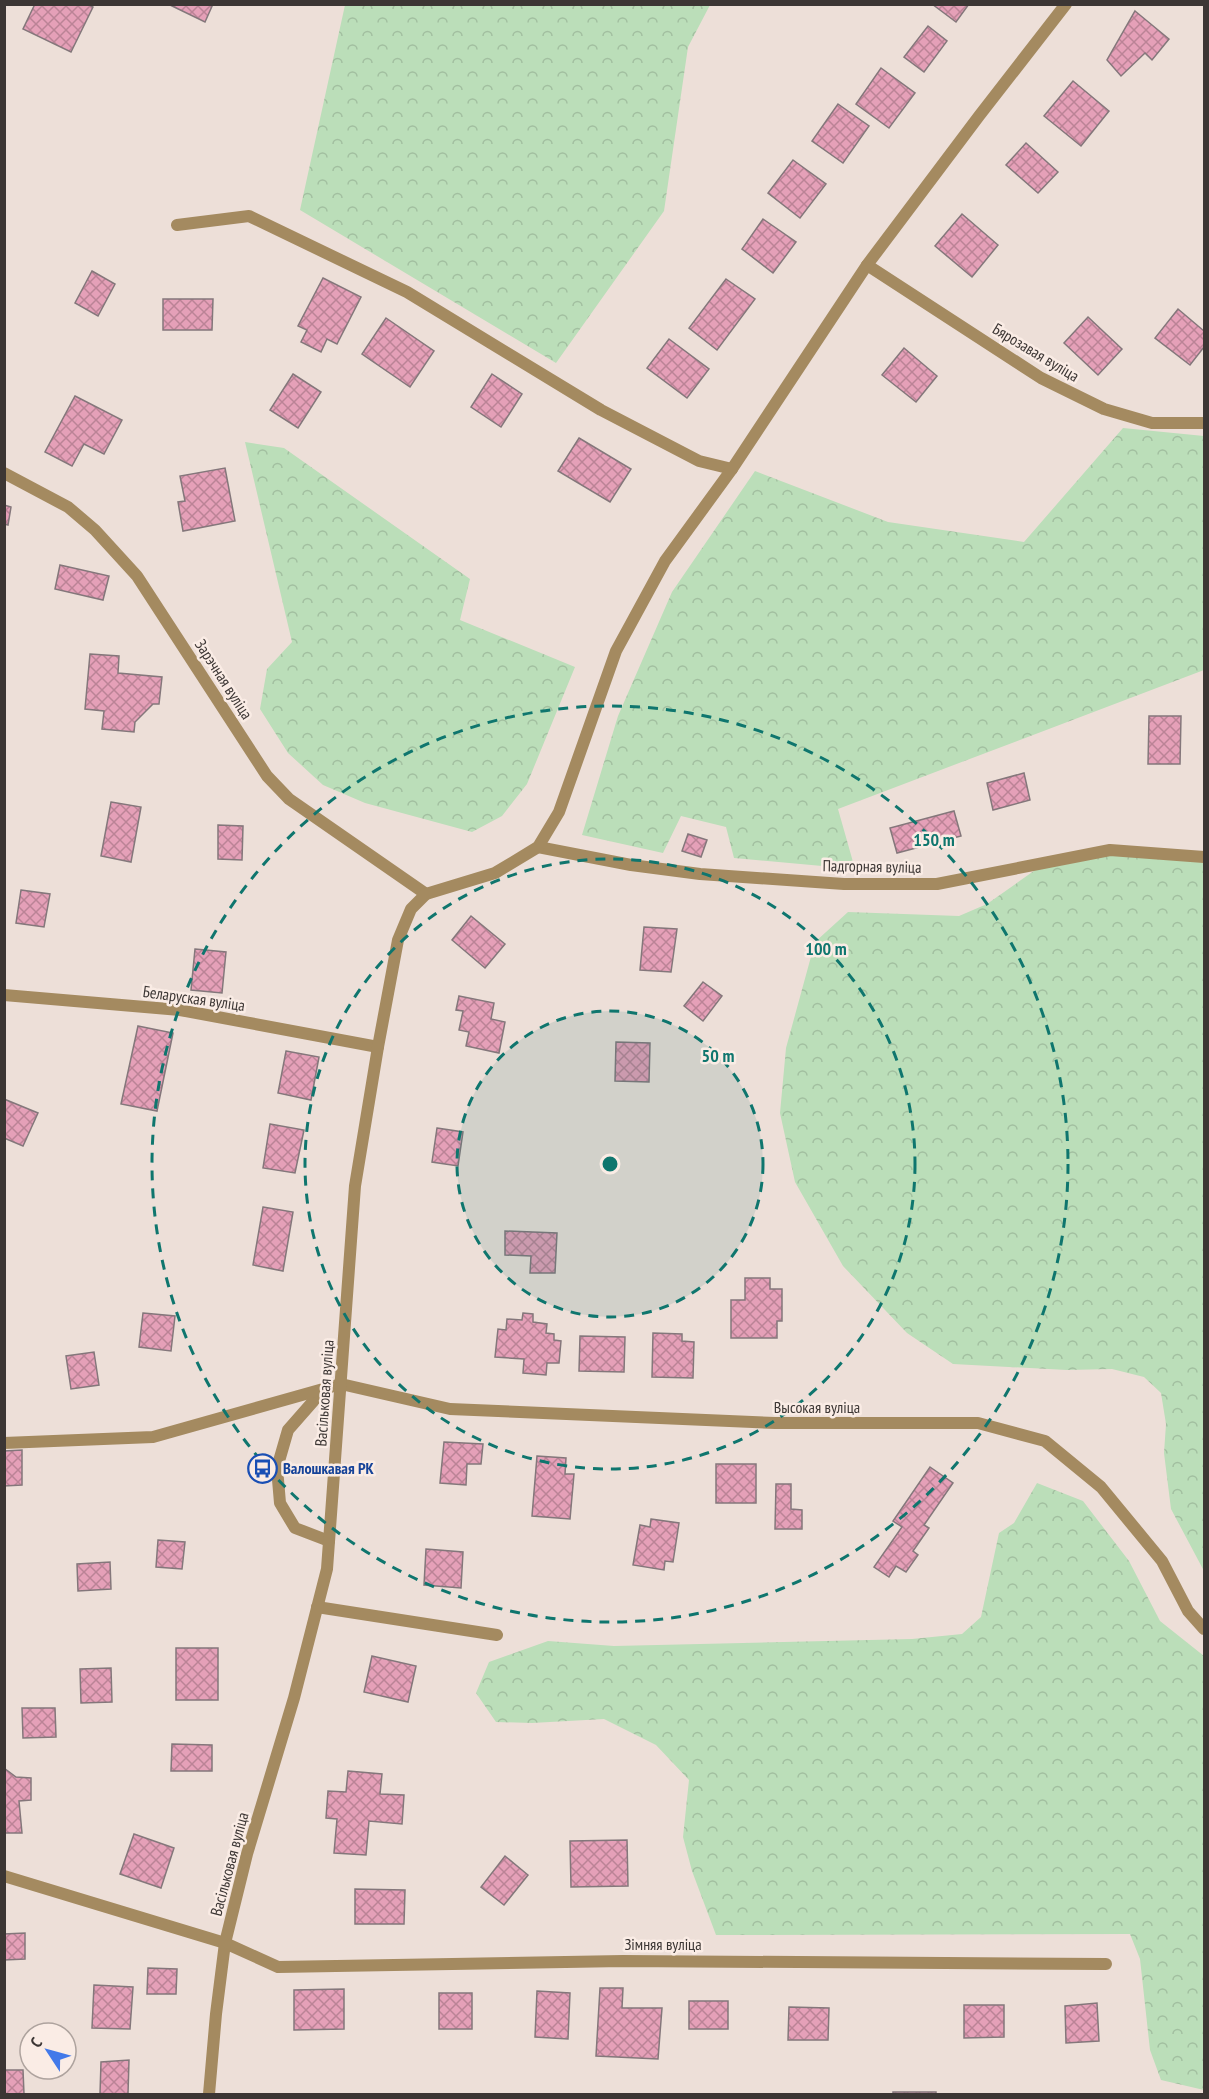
<svg xmlns="http://www.w3.org/2000/svg" width="1209" height="2099" viewBox="0 0 1209 2099" font-family="'PT Sans Narrow',sans-serif">
<style>
.forest{fill:url(#forest-crowns)}
.building{fill:url(#building-cross-hatch);stroke:#84777b;stroke-width:1.5}
.lines{fill:none;stroke-linecap:round;stroke-linejoin:round}
.service{stroke:#a48a60;stroke-width:12}
.minor{stroke:#a48a60;stroke-width:12}
.tertiary{stroke:#a48a60;stroke-width:12}
.ring{fill:none;stroke:#0f766e;stroke-width:3;stroke-dasharray:10 8}
.labels{text-anchor:middle;stroke-width:5;stroke-linejoin:round;paint-order:stroke}
.street-label{font-size:16px;fill:#3c3634;stroke:#faece5}
.transit-label{font-size:16px;font-weight:bold;fill:#164399;stroke:#faece5;text-anchor:start}
.centre{fill:#0f766e;stroke:#faece5;stroke-width:3}
.ring-label{font-size:18px;text-anchor:middle;font-weight:bold;fill:#0f766e;stroke:#faece5;stroke-width:5;stroke-linejoin:round;paint-order:stroke}
</style>
<defs>
<pattern id="forest-crowns" width="20" height="18" patternUnits="userSpaceOnUse" patternTransform="scale(1.5)"><rect width="20" height="18" fill="#bbdeb9"/><path d="M2 6a3 3 0 1 1 6 0M12 15a3 3 0 1 1 6 0" fill="none" stroke="#a2bfa0"/></pattern>
<pattern id="building-cross-hatch" width="8" height="8" patternUnits="userSpaceOnUse" patternTransform="scale(1.5)"><rect width="8" height="8" fill="#e5a0b8"/><path d="M0 0l8 8M0 8l8-8" fill="none" stroke="#bb8396"/></pattern>
</defs>
<rect width="100%" height="100%" fill="#eddfd8"/>
<g class="forest">
<polygon points="345,5 710,5 688,47 664,211 556,363 300,210"/>
<polygon points="1123,428 1204,436 1204,670 838,809 855,869 734,858 726,827 681,816 663,853 582,835 618,716 672,592 755,471 888,522 1024,542"/>
<polygon points="245,442 284,448 470,579 460,620 575,667 527,784 502,816 472,832 365,803 323,785 288,753 260,709 267,669 292,642"/>
<polygon points="1110,850 1204,857 1204,1571 1171,1509 1164,1453 1166,1424 1161,1393 1144,1377 1112,1369 1067,1370 953,1364 907,1333 843,1266 795,1182 780,1113 786,1048 815,942 848,912 959,916 987,904 1048,861"/>
<polygon points="1037,1483 1083,1501 1129,1561 1160,1621 1204,1656 1204,2090 1161,2080 1150,2050 1140,1959 1130,1934 716,1935 692,1871 683,1837 689,1780 656,1745 604,1719 532,1723 496,1722 476,1693 489,1662 548,1641 614,1646 912,1639 962,1634 981,1617 999,1533 1014,1523"/>
</g>
<g class="building">
<polygon points="35,4 88,4 93,7 71,52 23,29"/>
<polygon points="168,4 213,4 205,22"/>
<polygon points="932,4 969,4 956,22"/>
<polygon points="1135,11 1169,39 1152,60 1145,53 1121,76 1107,60"/>
<polygon points="928,26 947,41 924,72 904,57"/>
<polygon points="881,68 915,93 889,128 856,104"/>
<polygon points="1073,81 1109,111 1081,146 1044,116"/>
<polygon points="838,104 869,126 843,163 812,141"/>
<polygon points="1026,143 1058,172 1038,193 1006,165"/>
<polygon points="793,160 826,184 800,218 768,193"/>
<polygon points="962,214 998,245 972,277 935,246"/>
<polygon points="763,219 796,242 773,273 742,249"/>
<polygon points="92,271 115,284 98,316 75,303"/>
<polygon points="323,278 361,297 337,344 327,339 321,352 301,342 307,330 298,326"/>
<polygon points="726,279 755,299 717,350 689,328"/>
<polygon points="163,299 213,299 212,330 163,330"/>
<polygon points="1178,309 1204,331 1204,347 1190,365 1155,338"/>
<polygon points="1088,317 1122,349 1098,375 1064,343"/>
<polygon points="386,318 434,351 410,387 362,354"/>
<polygon points="669,339 709,369 687,398 647,368"/>
<polygon points="904,348 937,376 916,402 882,375"/>
<polygon points="293,374 321,392 298,428 270,410"/>
<polygon points="492,374 522,394 501,427 471,407"/>
<polygon points="75,396 122,420 104,454 84,444 72,466 45,452"/>
<polygon points="579,438 631,469 610,502 558,471"/>
<polygon points="225,468 235,521 183,531 178,502 185,501 180,476"/>
<polygon points="4,505 11,507 8,525 4,524"/>
<polygon points="60,565 109,576 103,600 55,589"/>
<polygon points="90,654 119,656 118,673 162,677 159,704 153,704 135,722 134,732 102,729 104,711 85,709"/>
<polygon points="1149,716 1181,716 1180,764 1148,764"/>
<polygon points="1024,773 1030,800 993,810 987,783"/>
<polygon points="111,802 141,807 131,862 101,856"/>
<polygon points="954,811 961,836 897,853 890,828"/>
<polygon points="218,825 243,826 242,860 218,859"/>
<polygon points="688,834 707,840 701,857 682,851"/>
<polygon points="21,890 50,894 44,927 16,923"/>
<polygon points="471,916 505,944 485,968 452,940"/>
<polygon points="644,927 677,929 671,972 640,970"/>
<polygon points="195,949 226,952 222,993 191,990"/>
<polygon points="703,982 722,996 703,1021 684,1006"/>
<polygon points="459,996 494,1003 491,1019 505,1022 499,1053 466,1046 469,1032 459,1030 463,1011 456,1010"/>
<polygon points="138,1026 173,1033 157,1111 121,1104"/>
<polygon points="616,1042 650,1043 649,1082 615,1081"/>
<polygon points="286,1051 319,1057 311,1100 278,1093"/>
<polygon points="4,1099 38,1113 23,1146 4,1138"/>
<polygon points="270,1124 304,1130 295,1173 263,1168"/>
<polygon points="437,1128 463,1132 458,1166 432,1162"/>
<polygon points="263,1207 293,1212 283,1271 253,1265"/>
<polygon points="505,1231 557,1233 555,1273 530,1273 531,1256 505,1255"/>
<polygon points="745,1278 770,1278 770,1289 782,1289 782,1321 777,1321 777,1338 731,1338 731,1300 745,1300"/>
<polygon points="143,1313 175,1316 171,1351 139,1347"/>
<polygon points="523,1313 533,1314 533,1322 547,1324 546,1333 554,1334 554,1340 561,1341 559,1363 547,1363 546,1375 523,1373 524,1359 495,1357 498,1329 506,1330 507,1319 522,1320"/>
<polygon points="653,1333 682,1334 682,1341 694,1342 693,1378 652,1377"/>
<polygon points="580,1336 625,1337 624,1372 579,1371"/>
<polygon points="94,1352 99,1385 71,1389 66,1356"/>
<polygon points="444,1442 483,1444 481,1464 467,1464 466,1485 440,1483"/>
<polygon points="22,1450 22,1485 4,1486 4,1451"/>
<polygon points="537,1456 566,1458 565,1474 574,1474 570,1519 532,1516"/>
<rect x="716" y="1464" width="40" height="39"/>
<polygon points="930,1467 953,1483 924,1525 929,1528 913,1551 918,1555 906,1572 896,1566 889,1577 874,1567 902,1527 893,1521"/>
<polygon points="776,1484 791,1484 791,1509 802,1510 802,1529 775,1529"/>
<polygon points="651,1519 679,1523 673,1562 665,1561 664,1570 633,1565 640,1525 650,1527"/>
<polygon points="158,1540 185,1542 182,1569 156,1567"/>
<polygon points="426,1549 463,1552 461,1588 424,1585"/>
<polygon points="110,1562 111,1589 78,1591 77,1564"/>
<rect x="176" y="1648" width="42" height="52"/>
<polygon points="372,1656 416,1666 408,1702 364,1692"/>
<polygon points="111,1668 112,1702 81,1703 80,1669"/>
<polygon points="22,1708 55,1708 56,1737 23,1738"/>
<polygon points="172,1744 212,1745 212,1771 171,1771"/>
<polygon points="4,1768 16,1777 31,1778 31,1800 19,1801 22,1833 4,1833"/>
<polygon points="348,1771 382,1774 380,1794 404,1795 402,1824 369,1821 366,1855 334,1853 337,1819 326,1818 328,1791 346,1792"/>
<polygon points="134,1834 174,1848 161,1888 120,1874"/>
<polygon points="627,1840 628,1886 571,1887 570,1841"/>
<polygon points="505,1856 528,1875 504,1905 481,1887"/>
<polygon points="355,1889 405,1890 404,1924 355,1924"/>
<polygon points="25,1933 25,1959 4,1960 4,1934"/>
<polygon points="148,1968 177,1969 176,1994 147,1994"/>
<polygon points="94,1985 133,1987 130,2029 92,2028"/>
<polygon points="600,1988 623,1988 622,2008 662,2008 658,2059 596,2056"/>
<polygon points="344,1989 344,2029 294,2030 294,1990"/>
<polygon points="537,1991 570,1993 568,2039 535,2037"/>
<rect x="439" y="1993" width="33" height="36"/>
<rect x="689" y="2001" width="39" height="28"/>
<polygon points="1097,2003 1099,2041 1066,2043 1065,2006"/>
<polygon points="964,2005 1004,2005 1004,2037 964,2038"/>
<polygon points="789,2007 829,2008 828,2040 788,2040"/>
<polygon points="129,2060 128,2094 100,2094 101,2062"/>
<polygon points="4,2070 23,2070 24,2094 4,2094"/>
<rect x="893" y="2092" width="43" height="2"/>
</g>
<g class="lines">
<g class="service">
<polyline points="324,1389 288,1430 277,1468 280,1503 295,1528 329,1541"/>
<polyline points="317,1607 497,1635"/>
</g>
<g class="minor">
<polyline points="177,225 249,216 407,292 601,410 699,461 732,469"/>
<polyline points="867,265 1041,378 1104,409 1152,423 1204,423"/>
<polyline points="4,473 68,507 95,530 137,576 267,776 289,799 426,894"/>
<polyline points="538,847 631,865 700,874 844,884 937,884 1110,850 1204,857"/>
<polyline points="4,995 180,1010 378,1047"/>
<polyline points="4,1443 153,1437 341,1384 450,1409 775,1423 978,1423 1045,1441 1101,1487 1162,1561 1188,1611 1204,1629"/>
<polyline points="4,1876 225,1943 278,1967 623,1961 1106,1964"/>
</g>
<polyline class="tertiary" points="209,2094 216,2014 225,1943 247,1854 294,1698 327,1569 355,1186 378,1047 398,940 411,909 426,894 495,873 538,847 559,812 616,651 665,561 732,469 867,265 979,116 1066,4"/>
</g>
<circle cx="610" cy="1164" r="153" fill="#0f766e" fill-opacity=".12"/>
<g class="ring">
<circle cx="610" cy="1164" r="153"/>
<circle cx="610" cy="1164" r="305"/>
<circle cx="610" cy="1164" r="458"/>
</g>
<defs>
<symbol id="bus-ring" viewBox="-11 -11 22 22"><circle r="9.5" fill="#faece5" stroke="#1a4fb4" stroke-width="1.5"/><path d="M-5-6H5V4H4V6H2V4H-2V6H-4V4H-5ZM-3.5-4V0h7V-4ZM-3.5 1.2v1.5H-2V1.2ZM2 1.2v1.5H3.5V1.2Z" fill="#1a4fb4"/></symbol>
</defs>
<g fill-rule="evenodd">
<use href="#bus-ring" x="246" y="1452" width="33" height="33"/>
</g>
<g class="labels">
<g class="street-label">
<text transform="translate(1036 352) rotate(31)" y="6">Бярозавая вуліца</text>
<text transform="translate(224 679) rotate(57)" y="6">Зарэчная вуліца</text>
<text transform="translate(872 866) rotate(1)" y="6">Падгорная вуліца</text>
<text transform="translate(194 998) rotate(8)" y="6">Беларуская вуліца</text>
<text transform="translate(324 1393) rotate(-86)" y="6">Васільковая вуліца</text>
<text x="817" y="1413">Высокая вуліца</text>
<text transform="translate(229 1864) rotate(-75)" y="6">Васільковая вуліца</text>
<text x="663" y="1950">Зімняя вуліца</text>
</g>
<g class="transit-label">
<text x="283" y="1474">Валошкавая РК</text>
</g>
</g>
<circle cx="610" cy="1164" r="9" class="centre"/>
<g class="ring-label">
<text x="934" y="846">150 m</text>
<text x="826" y="955">100 m</text>
<text x="718" y="1062">50 m</text>
</g>
<rect width="1209" height="2099" fill="none" stroke="#3c3634" stroke-width="12"/>
<g transform="translate(48 2051) rotate(306)"><circle r="28" fill="#faece5" stroke="#aea39e" stroke-width="1.5"/>
<path d="M0-4.5L10 22L0 15L-10 22Z" fill="#4279e9"/>
<text y="-9" font-size="16" font-weight="bold" text-anchor="middle" fill="#3c3634">С</text>
</g>
</svg>
